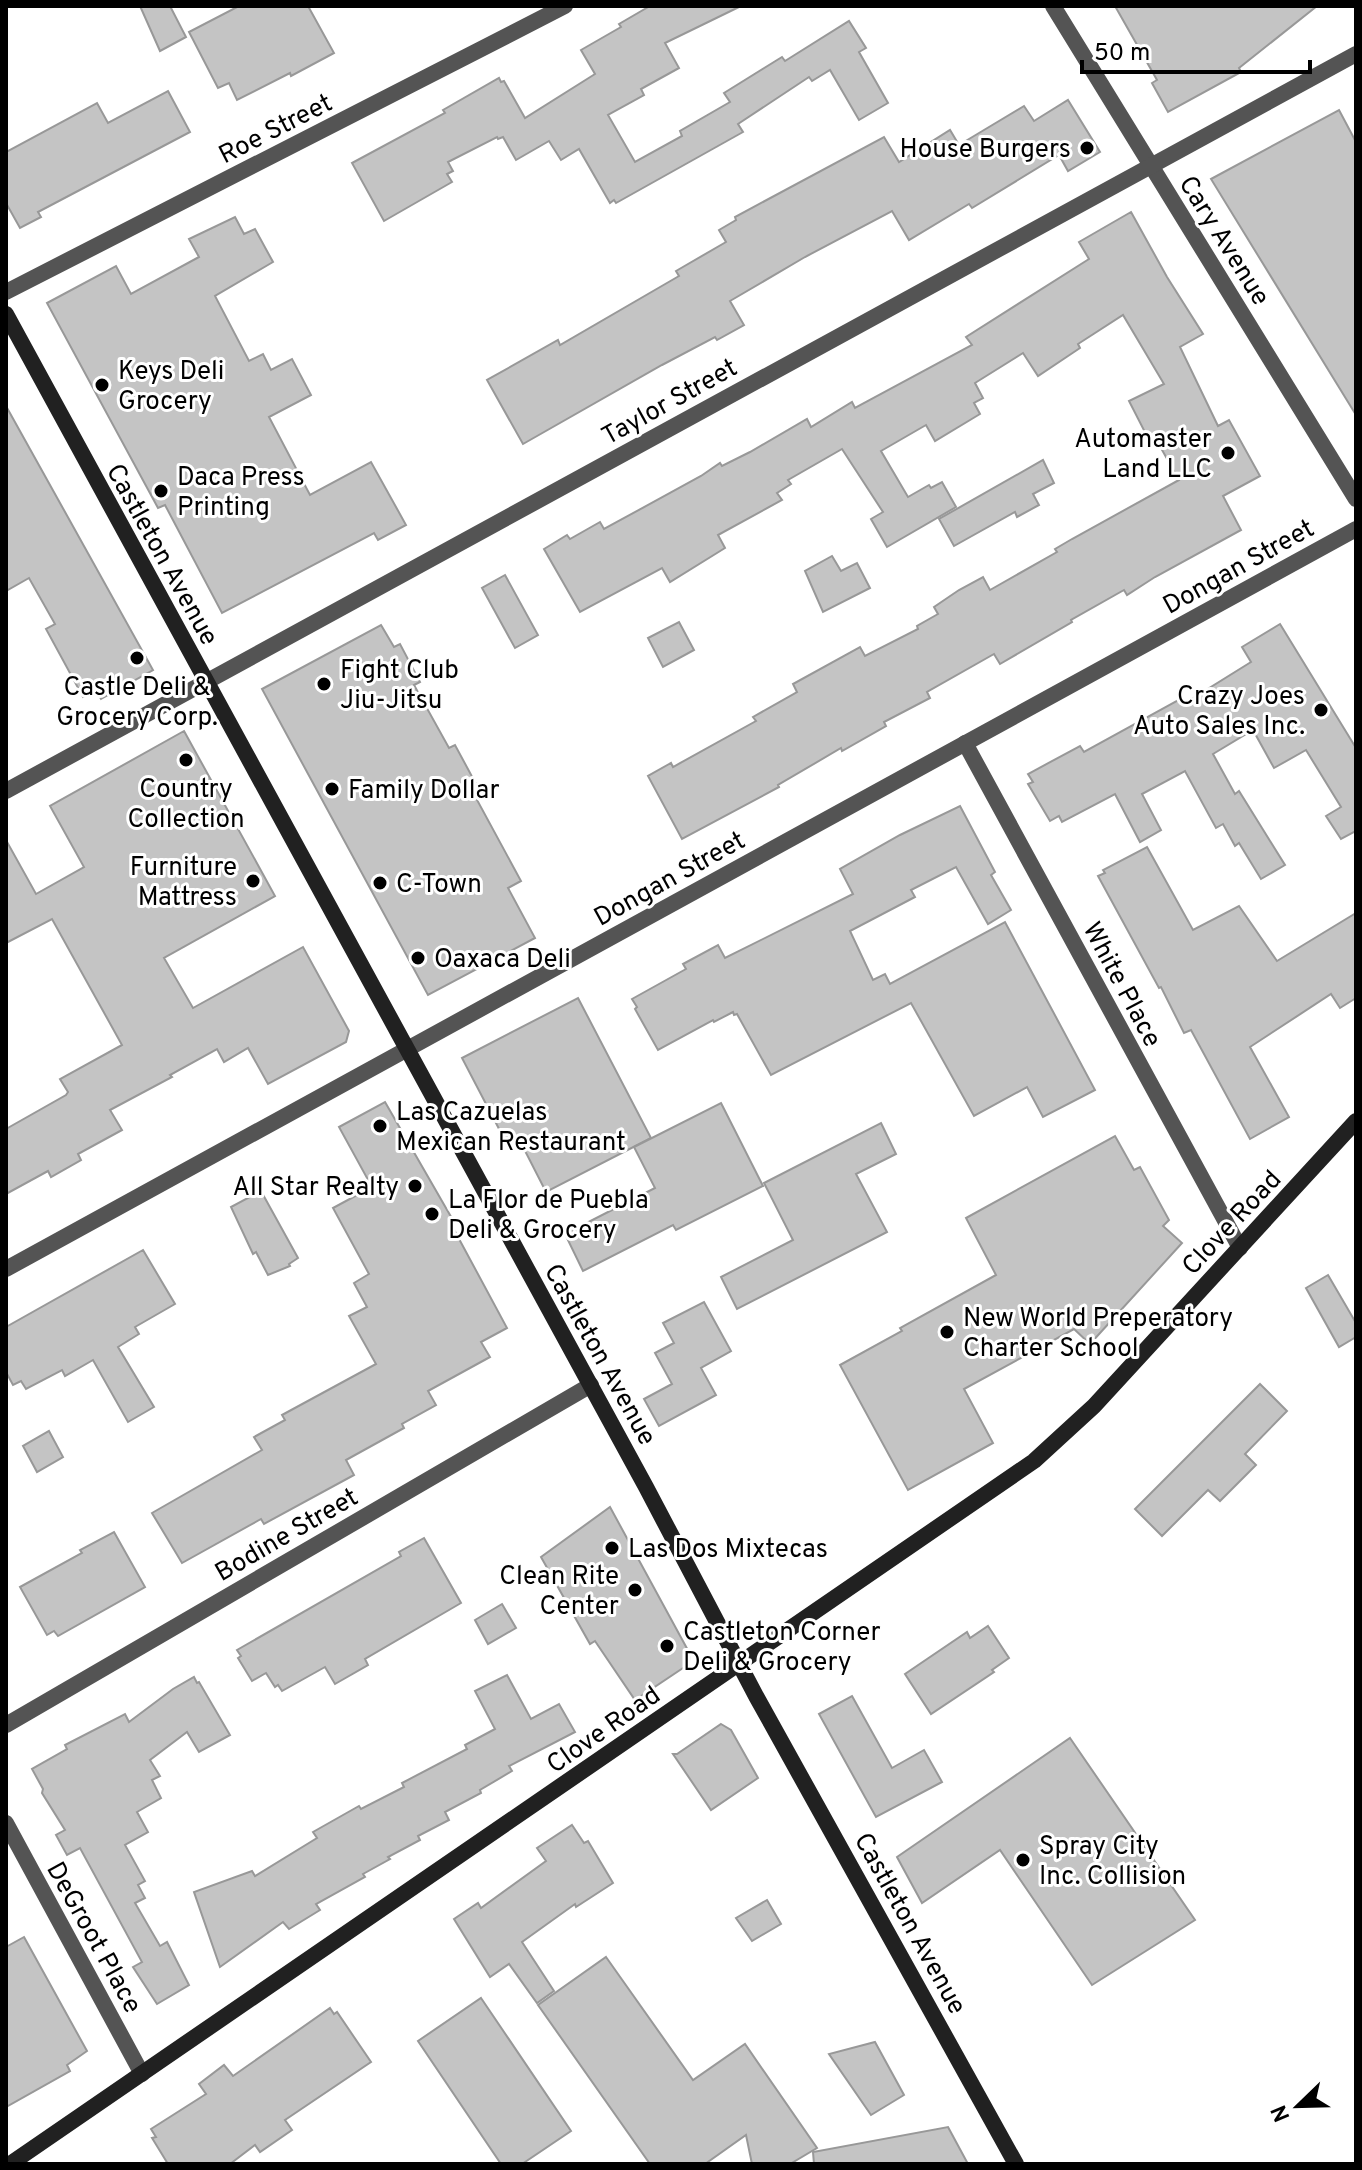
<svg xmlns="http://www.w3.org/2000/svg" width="1362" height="2170" viewBox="0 0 1362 2170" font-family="Overpass,sans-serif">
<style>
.building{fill:#c4c4c4;stroke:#989898;stroke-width:2}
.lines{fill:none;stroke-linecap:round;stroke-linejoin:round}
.street{stroke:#545454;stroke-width:16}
.secondary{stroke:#212121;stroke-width:16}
.poi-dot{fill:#000;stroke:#fff;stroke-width:3}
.labels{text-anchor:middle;stroke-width:6;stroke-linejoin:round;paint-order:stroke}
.street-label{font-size:26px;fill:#000;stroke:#fff}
.poi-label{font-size:26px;fill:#000;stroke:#fff;text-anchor:start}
</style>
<rect width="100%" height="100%" fill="#fff"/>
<g class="building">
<polygon points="140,6 170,6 186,37 160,51"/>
<polygon points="239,6 308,6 334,53 291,76 290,73 237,100 229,83 218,88 189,32"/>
<polygon points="650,6 741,6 665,43 679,68 641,89 644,95 608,115 635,162 682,136 680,131 730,102 724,93 782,57 785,61 849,21 866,48 859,52 888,103 859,120 830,70 812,81 809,77 738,124 743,132 616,203 614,200 610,203 579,149 561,160 549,141 516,160 503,137 498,139 497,137 448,162 453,171 447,174 452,182 384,221 352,163 445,113 443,110 499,78 501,82 504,81 525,118 595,74 581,50 621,27 619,24"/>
<polygon points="1115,6 1317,6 1239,68 1241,72 1168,112 1152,83 1157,80"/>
<polygon points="168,91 190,132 38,212 41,217 20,228 6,203 6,152 97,103 108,123"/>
<polygon points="1068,100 1100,152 1068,171 1059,155 972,208 969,204 909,240 892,211 805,257 730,301 744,325 717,340 715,337 662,365 523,444 487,380 558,340 560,345 679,276 676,271 726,242 719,230 736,220 735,217 884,137 899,162 950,130 959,145 1024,106 1034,121"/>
<polygon points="1339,110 1356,142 1356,415 1211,179"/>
<polygon points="1131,212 1167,277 1203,334 1180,347 1218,426 1229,420 1260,476 1223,496 1241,530 1155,577 1127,595 1124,590 1071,620 1072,622 1000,664 994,654 927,692 930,698 884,722 886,726 842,751 841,748 778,785 779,787 682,839 648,776 671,763 673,767 756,721 753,717 797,692 793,684 860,647 865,656 918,629 917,626 938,614 934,607 959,590 983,577 990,590 1057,552 1055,549 1072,539 1179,480 1157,441 1151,444 1129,401 1164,384 1123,315 1078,344 1080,348 1038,376 1023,353 975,383 983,398 974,403 980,414 935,441 926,425 881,451 908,497 929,485 931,488 942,482 956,507 887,547 871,519 883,512 842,449 788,480 791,484 777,493 782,500 718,535 725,548 670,582 662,568 580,612 544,549 567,535 570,539 600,522 604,529 701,476 720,463 722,466 750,452 807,419 811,427 852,402 855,408 972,345 966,337 1089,259 1079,242"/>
<polygon points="235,217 244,234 255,229 273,262 215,296 249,361 263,354 271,370 292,359 311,395 269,417 310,495 371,462 406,525 378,540 374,533 222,613 165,505 158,508 47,303 116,266 131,294 199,257 189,239"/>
<polygon points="6,406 153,670 101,699 96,690 83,697 46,629 55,624 29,578 6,591"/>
<polygon points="1043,460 1054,483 1033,494 1039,505 1017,517 1015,512 954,546 939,519"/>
<polygon points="832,556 841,571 857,563 870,588 823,612 805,571"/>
<polygon points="505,575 538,635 515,648 482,588"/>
<polygon points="679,622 694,650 663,667 648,638"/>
<polygon points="1280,624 1356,748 1356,831 1341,839 1326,816 1341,807 1306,750 1274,768 1253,730 1213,754 1235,794 1239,791 1285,865 1261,879 1239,843 1235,846 1223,824 1216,828 1185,771 1142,794 1161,830 1140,842 1115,794 1062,822 1059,816 1050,821 1028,784 1033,782 1028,774 1080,746 1084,752 1182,698 1185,703 1251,662 1242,647"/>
<polygon points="381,625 394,647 400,644 420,682 414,685 449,748 455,745 476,784 470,787 521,881 508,888 535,938 428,995 262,689"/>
<polygon points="184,731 275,896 164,958 193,1008 303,947 349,1031 346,1042 268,1084 248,1048 224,1062 217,1049 170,1075 172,1077 110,1110 122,1130 78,1154 81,1160 51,1177 48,1171 6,1194 6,1129 66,1095 68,1092 60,1079 122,1045 52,919 6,943 6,840 36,894 84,867 50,806"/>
<polygon points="960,806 995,872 991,875 1011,910 988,924 956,867 911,890 915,897 850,931 873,980 885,974 890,984 1005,922 1095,1090 1043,1117 1027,1087 974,1116 911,1003 771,1075 737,1014 734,1015 733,1012 714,1022 713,1020 658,1050 635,1009 637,1007 632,999 686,969 683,964 718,945 725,958 853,894 840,869 900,835"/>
<polygon points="1147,847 1193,930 1239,906 1277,961 1356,913 1356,998 1340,1008 1331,994 1250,1047 1289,1117 1250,1139 1191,1030 1184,1033 1161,987 1159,988 1098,876 1105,873 1103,870"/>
<polygon points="578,998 651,1138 546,1192 520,1141 509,1148 462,1058"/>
<polygon points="385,1102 454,1222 451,1224 507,1328 481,1342 490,1357 428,1391 436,1405 402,1424 404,1428 346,1460 354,1475 264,1524 261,1519 182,1563 152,1513 262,1450 254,1437 285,1420 282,1415 376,1364 349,1316 367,1307 354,1283 369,1274 333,1208 372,1187 339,1127"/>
<polygon points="721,1103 763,1186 676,1230 673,1225 583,1271 565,1234 655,1188 634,1147"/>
<polygon points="881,1123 896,1154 856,1174 887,1232 737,1309 721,1277 793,1240 764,1183"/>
<polygon points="1115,1136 1134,1170 1140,1167 1169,1220 1163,1226 1182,1243 1090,1344 1074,1329 964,1389 993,1443 908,1490 840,1365 902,1331 900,1328 996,1275 966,1218"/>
<polygon points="261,1191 298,1258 289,1264 290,1266 268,1275 256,1252 253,1254 231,1207"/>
<polygon points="143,1250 175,1304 135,1327 139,1334 118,1347 154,1407 128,1422 93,1360 65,1376 62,1370 26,1389 21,1381 13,1385 6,1372 6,1327"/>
<polygon points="1328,1275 1356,1323 1356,1337 1339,1347 1306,1288"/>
<polygon points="704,1302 731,1351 701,1368 716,1395 659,1426 644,1399 672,1384 655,1353 674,1343 663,1323"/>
<polygon points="1260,1384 1287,1411 1245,1454 1256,1465 1220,1501 1208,1490 1162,1536 1135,1509"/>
<polygon points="49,1431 63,1457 37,1472 23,1446"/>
<polygon points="610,1507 690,1654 689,1664 635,1700 595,1641 590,1644 541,1557"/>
<polygon points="114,1532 145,1587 58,1636 54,1631 47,1635 20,1587 82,1553 80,1550"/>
<polygon points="424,1538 461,1603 365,1659 368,1665 335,1684 325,1667 282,1691 278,1685 275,1687 266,1673 252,1681 238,1658 241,1656 237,1650 401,1556 399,1552"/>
<polygon points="502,1604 516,1628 488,1644 475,1620"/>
<polygon points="988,1626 1009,1658 992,1670 994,1672 931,1714 905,1674 967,1632 970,1638"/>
<polygon points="507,1675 531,1719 559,1704 575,1732 509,1766 512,1771 480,1790 481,1793 445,1812 449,1820 418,1836 420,1840 388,1857 390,1859 363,1874 365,1877 316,1904 320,1910 289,1929 283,1922 220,1967 194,1892 252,1871 255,1876 317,1838 313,1832 359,1806 361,1809 404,1787 402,1783 467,1749 465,1745 495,1729 475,1691"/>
<polygon points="194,1677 197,1683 199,1682 230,1735 199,1752 187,1732 150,1760 160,1776 152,1780 161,1798 137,1812 148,1832 125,1845 145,1881 138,1885 145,1898 135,1903 160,1946 167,1942 189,1985 157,2004 133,1967 142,1962 80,1848 67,1855 56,1835 65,1830 42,1793 43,1789 32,1769 67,1749 65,1745 125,1714 129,1722 173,1689"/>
<polygon points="852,1696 892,1768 924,1750 942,1782 876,1817 819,1714"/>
<polygon points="721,1724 731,1730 758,1778 711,1810 673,1754 677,1754"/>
<polygon points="1070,1738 1195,1920 1092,1985 1000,1850 922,1903 897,1857"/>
<polygon points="572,1825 584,1843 588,1841 613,1883 576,1907 575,1904 522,1942 554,1991 537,2003 509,1964 490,1977 454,1919 478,1903 481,1908 546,1861 537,1848"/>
<polygon points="767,1900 781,1924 752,1941 736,1918"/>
<polygon points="24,1937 87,2051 67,2065 70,2071 6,2107 6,1947"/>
<polygon points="606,1957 693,2080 745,2044 817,2148 790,2164 752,2164 746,2135 705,2164 650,2164 538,2005"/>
<polygon points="481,1998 571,2131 522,2164 501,2164 418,2041"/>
<polygon points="330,2008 334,2014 337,2012 371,2062 285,2120 292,2130 260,2152 255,2145 230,2164 168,2164 152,2138 156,2137 151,2129 206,2094 199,2084 224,2065 233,2076"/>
<polygon points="875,2042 904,2095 871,2115 829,2054"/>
<polygon points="948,2127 968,2164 814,2164 813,2152"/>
</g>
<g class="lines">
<g class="street">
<polyline points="1053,6 1356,499"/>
<polyline points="6,292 565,6"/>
<polyline points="965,743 1240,1248"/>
<polyline points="6,791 1356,54"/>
<polyline points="6,1269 1356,529"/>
<polyline points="6,1725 591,1385"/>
<polyline points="6,1823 142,2074"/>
</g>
<g class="secondary">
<polyline points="6,314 646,1487 756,1696 1016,2164"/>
<polyline points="10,2164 1034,1461 1094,1406 1356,1121"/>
</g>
</g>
<g class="poi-dot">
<circle cx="1087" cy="148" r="8"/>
<circle cx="102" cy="385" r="8"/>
<circle cx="1228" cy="453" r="8"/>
<circle cx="161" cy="491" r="8"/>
<circle cx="137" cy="658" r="8"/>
<circle cx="324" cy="684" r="8"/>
<circle cx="1321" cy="710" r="8"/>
<circle cx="186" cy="760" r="8"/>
<circle cx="332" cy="789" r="8"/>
<circle cx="253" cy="881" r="8"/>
<circle cx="380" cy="883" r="8"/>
<circle cx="418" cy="958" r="8"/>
<circle cx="380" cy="1126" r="8"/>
<circle cx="415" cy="1186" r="8"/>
<circle cx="432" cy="1214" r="8"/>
<circle cx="947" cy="1332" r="8"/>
<circle cx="612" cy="1548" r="8"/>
<circle cx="635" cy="1590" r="8"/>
<circle cx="667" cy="1646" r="8"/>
<circle cx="1023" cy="1860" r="8"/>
</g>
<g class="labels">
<g class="street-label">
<text transform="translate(275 128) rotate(-27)" y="9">Roe Street</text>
<text transform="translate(1225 240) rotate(58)" y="9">Cary Avenue</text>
<text transform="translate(669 401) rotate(-29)" y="9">Taylor Street</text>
<text transform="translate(163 554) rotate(61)" y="9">Castleton Avenue</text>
<text transform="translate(1238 566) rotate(-29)" y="9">Dongan Street</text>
<text transform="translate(669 878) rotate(-29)" y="9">Dongan Street</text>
<text transform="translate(1123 984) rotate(62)" y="9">White Place</text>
<text transform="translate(1231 1222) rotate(-47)" y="9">Clove Road</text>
<text transform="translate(601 1354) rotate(61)" y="9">Castleton Avenue</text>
<text transform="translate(286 1534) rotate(-30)" y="9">Bodine Street</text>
<text transform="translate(603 1729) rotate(-35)" y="9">Clove Road</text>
<text transform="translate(911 1923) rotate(61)" y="9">Castleton Avenue</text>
<text transform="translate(95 1937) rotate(61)" y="9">DeGroot Place</text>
</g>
<g class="poi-label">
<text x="1071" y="157" text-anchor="end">House Burgers</text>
<text x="118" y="379">Keys Deli<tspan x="118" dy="30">Grocery</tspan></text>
<text x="1212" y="447" text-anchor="end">Automaster<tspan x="1212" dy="30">Land LLC</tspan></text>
<text x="177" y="485">Daca Press<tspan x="177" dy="30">Printing</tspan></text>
<text x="340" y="678">Fight Club<tspan x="340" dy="30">Jiu-Jitsu</tspan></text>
<text x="137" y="695" text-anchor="middle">Castle Deli &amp;<tspan x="137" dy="30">Grocery Corp.</tspan></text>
<text x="1305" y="704" text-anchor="end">Crazy Joes<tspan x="1305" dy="30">Auto Sales Inc.</tspan></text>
<text x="186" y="797" text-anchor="middle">Country<tspan x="186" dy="30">Collection</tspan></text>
<text x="348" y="798">Family Dollar</text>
<text x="237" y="875" text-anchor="end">Furniture<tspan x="237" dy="30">Mattress</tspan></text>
<text x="396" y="892">C-Town</text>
<text x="434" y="967">Oaxaca Deli</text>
<text x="396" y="1120">Las Cazuelas<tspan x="396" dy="30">Mexican Restaurant</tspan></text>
<text x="399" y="1195" text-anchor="end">All Star Realty</text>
<text x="448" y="1208">La Flor de Puebla<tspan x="448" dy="30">Deli &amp; Grocery</tspan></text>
<text x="963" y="1326">New World Preperatory<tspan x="963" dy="30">Charter School</tspan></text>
<text x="628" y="1557">Las Dos Mixtecas</text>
<text x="619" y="1584" text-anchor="end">Clean Rite<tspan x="619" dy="30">Center</tspan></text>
<text x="683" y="1640">Castleton Corner<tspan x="683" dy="30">Deli &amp; Grocery</tspan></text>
<text x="1039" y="1854">Spray City<tspan x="1039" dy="30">Inc. Collision</tspan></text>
</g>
</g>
<rect width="1362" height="2170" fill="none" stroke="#000000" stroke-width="16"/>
<g transform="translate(1298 2106) rotate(247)" stroke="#ffffff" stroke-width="6" paint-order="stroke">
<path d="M0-6L14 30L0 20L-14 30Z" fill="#000000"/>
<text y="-12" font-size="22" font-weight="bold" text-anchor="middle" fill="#000000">N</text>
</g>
<path d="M1082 60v12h228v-12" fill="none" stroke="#000000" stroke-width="4"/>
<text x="1094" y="60" font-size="24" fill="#000000" stroke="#ffffff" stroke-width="6" paint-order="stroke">50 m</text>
</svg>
